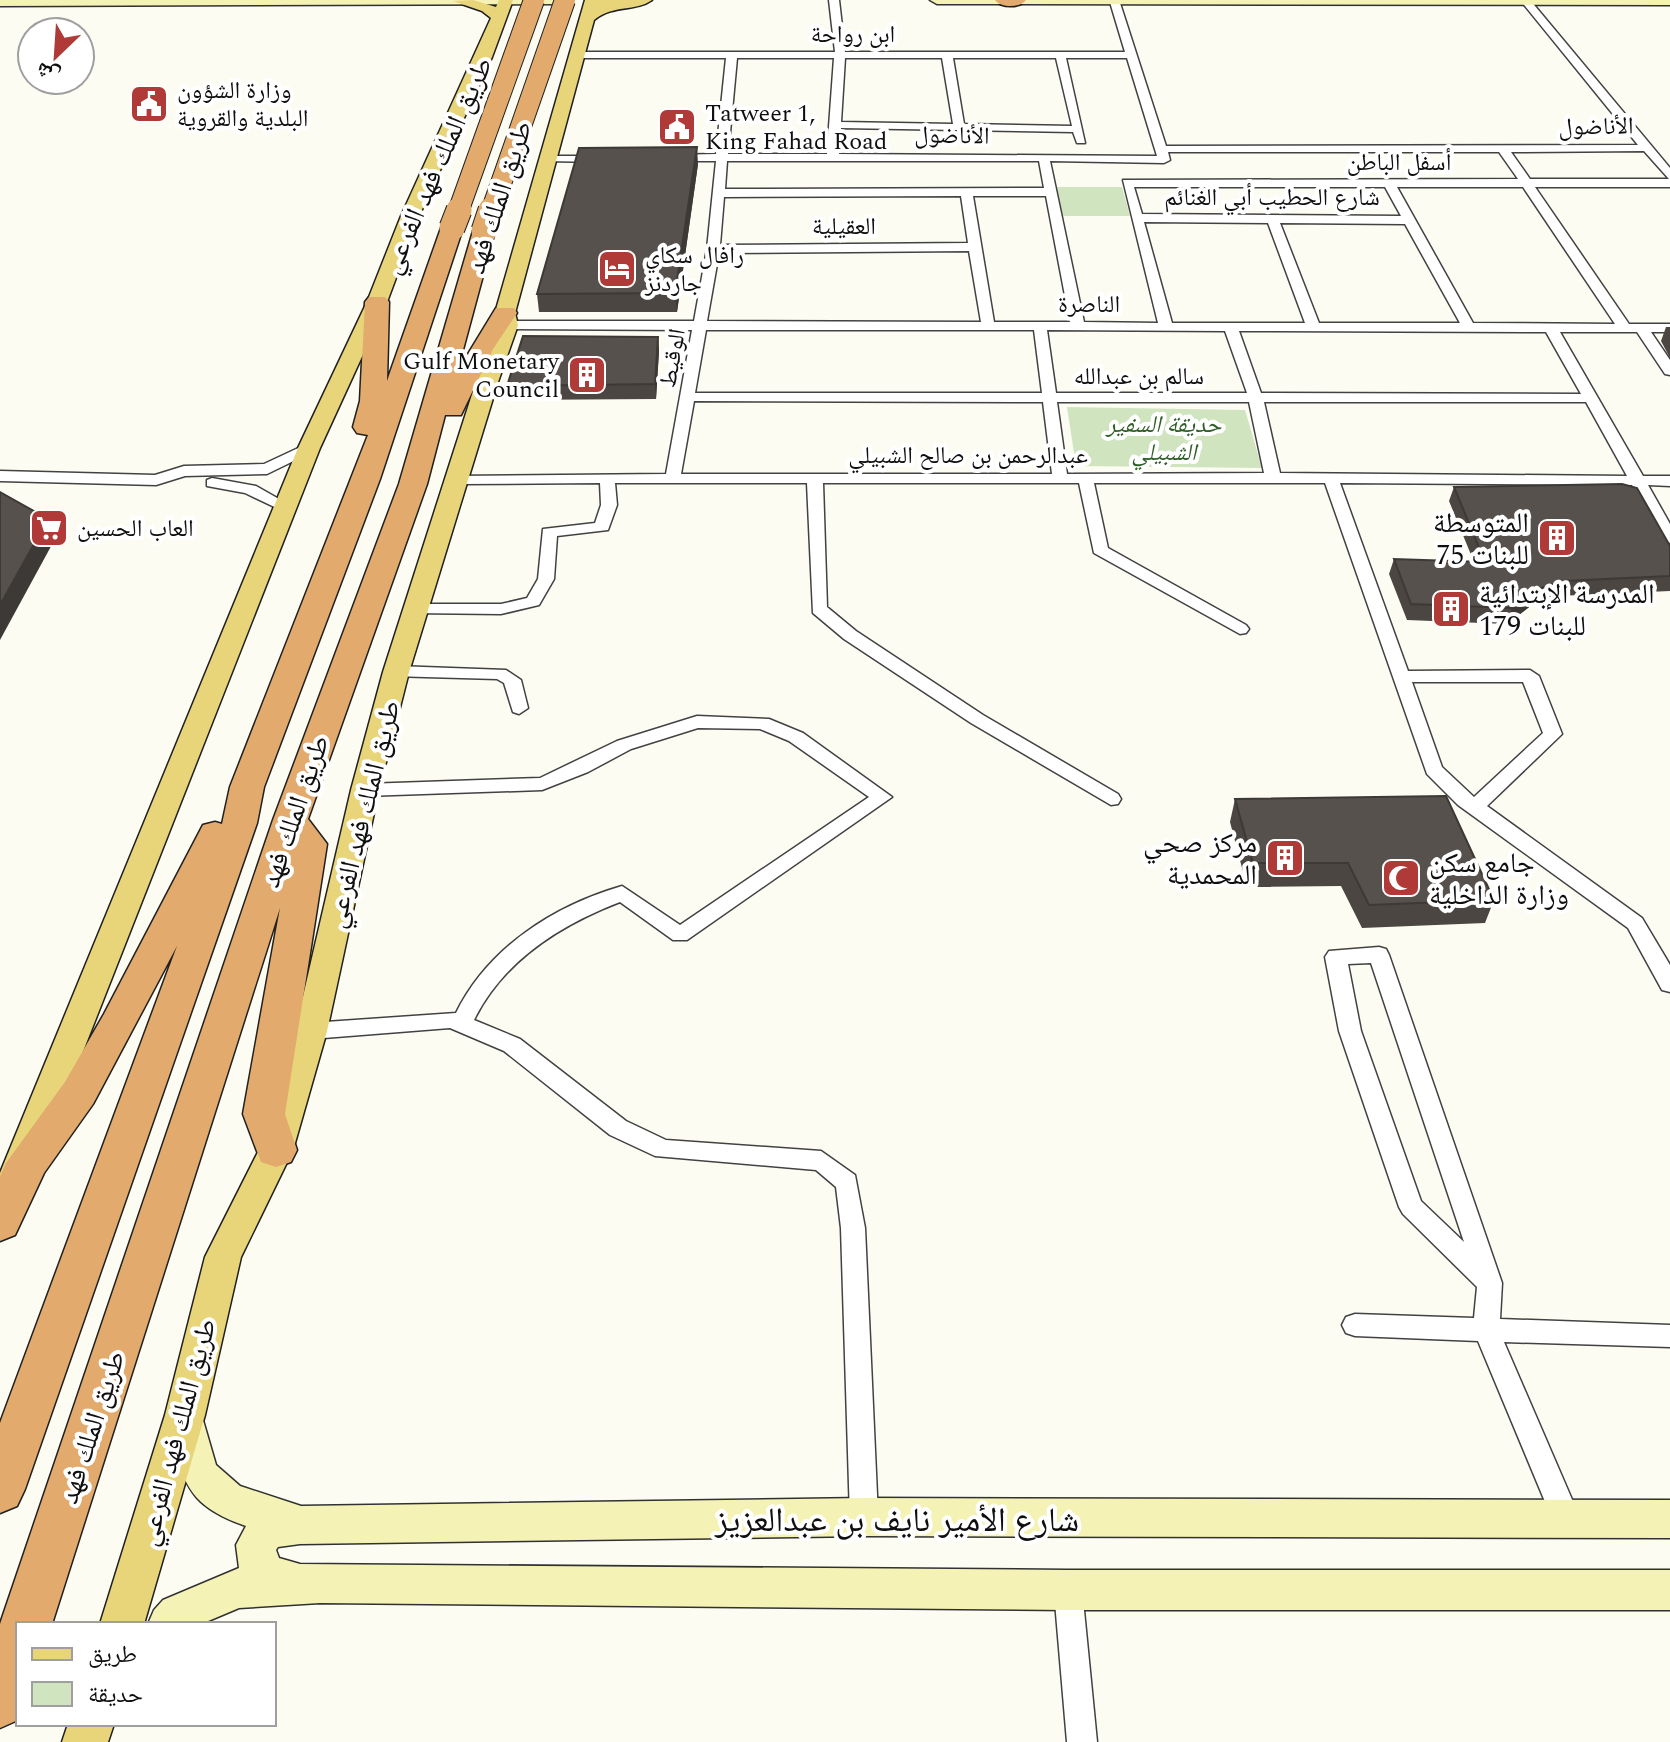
<svg xmlns="http://www.w3.org/2000/svg" width="1670" height="1742" viewBox="0 0 1670 1742" font-family="Spectral,'Noto Naskh Arabic',serif">
<style>
.green{fill:#d0e4c0}
.lines{fill:none;stroke-linecap:round;stroke-linejoin:round}
.street-casing{stroke:#424242;stroke-width:3}
.secondary-casing{stroke:#313131;stroke-width:3}
.primary-casing{stroke:#202020;stroke-width:3}
.highway-casing{stroke:#202020;stroke-width:3}
.street{fill:#fff;fill-rule:evenodd}
.secondary{fill:#f5f2b6;fill-rule:evenodd}
.primary{fill:#e8d479;fill-rule:evenodd}
.highway{fill:#e2aa6c;fill-rule:evenodd}
.highway-bridge-far1-casing{stroke:#202020;stroke-width:22;stroke-linecap:butt}
.highway-bridge-casing{stroke:#202020;stroke-width:27;stroke-linecap:butt}
.highway-bridge-far1{stroke:#e2aa6c;stroke-width:20}
.highway-bridge{stroke:#e2aa6c;stroke-width:25}
.wall{fill:#4b4642}
.shaded-wall{fill:#3d3936}
.building{fill:#57514d;stroke:#3d3936;stroke-width:2}
.labels{text-anchor:middle;stroke-width:8;stroke-linejoin:round;paint-order:stroke}
.far-street-label{font-size:24px;fill:#0f0f0f;stroke:#fff}
.far-poi-label{font-size:24px;fill:#0f0f0f;stroke:#fff;text-anchor:start}
.far-park-label{font-size:24px;font-style:italic;fill:#2f5f27;stroke:#fff}
.street-label{font-size:28px;fill:#0f0f0f;stroke:#fff}
.poi-label{font-size:28px;fill:#0f0f0f;stroke:#fff;text-anchor:end}
.near-street-label{font-size:34px;fill:#0f0f0f;stroke:#fff}
</style>
<rect width="100%" height="100%" fill="#fdfcf3"/>
<g class="green">
<polygon points="1055,187 1122,187 1130,216 1063,216"/>
<polygon points="1067,407 1245,410 1262,468 1076,466"/>
</g>
<g class="lines">
<defs>
<g id="street">
<path d="M829,0H839L845,52H1125L1110,2L1119,0L1166,146L1638,145L1521,1L1530,0L1670,168V187H1535L1629,324H1670V332H1651L1670,360V375L1665,374L1637,332H1560L1643,476H1670V486L1648,485L1670,524V543L1662,538L1632,485L1340,483L1408,671L1530,670L1539,676L1562,734L1487,806L1642,918L1670,965V992L1662,990L1628,928L1458,805L1427,774L1325,483H1094L1108,548L1246,625L1249,629L1246,633L1240,634L1094,553L1079,483H823L827,607L856,631L983,715L1118,794L1121,799L1118,804L1111,805L971,723L844,639L813,613L807,483H615L617,505L608,530L557,536L554,579L539,605L501,614L410,613L408,609L410,605L416,604H501L527,598L538,579L543,529L595,523L601,505L600,483L459,484L454,482V476L666,474L692,330L508,329L501,325L508,321H694L707,249L716,161H671L665,158L671,155L716,154L726,58H575L570,55L575,52H835ZM737,58H834L827,154H728ZM845,58H942L953,124L841,122ZM953,58H1056L1072,126L964,124ZM1066,58H1127L1157,156L839,154L841,128L1073,132L1077,143H1085ZM1644,151L1669,179H1530L1511,152ZM1168,152H1499L1518,179L1123,180L1158,323L1084,322L1050,161L1164,163L1170,160ZM727,161H1039L1044,188L725,189ZM1134,187H1385L1401,216L1142,214ZM1397,187H1523L1615,324L1473,323ZM961,196L968,243L720,245L724,197ZM973,196H1046L1070,322H994ZM1144,222L1268,223L1305,323H1172ZM1280,223L1405,224L1460,323H1319ZM969,251L981,322L707,321L719,253ZM706,330H1034L1042,393H695ZM1047,330L1225,331L1247,393H1056ZM1239,331L1546,332L1581,394L1261,393ZM694,401L1043,402L1052,474H681ZM1057,402H1249L1264,473L1067,474ZM1264,402H1586L1627,476L1280,473ZM1412,682H1523L1543,733L1474,797L1442,767Z"/>
<polygon points="547,156 603,156 609,159 603,162 543,161 543,157"/>
<polygon points="309,443 314,445 314,451 267,474 185,476 156,485 0,481 0,471 155,475 184,466 264,464"/>
<polygon points="212,478 256,486 293,507 285,512 245,493 207,486 207,480"/>
<polygon points="396,666 506,670 521,680 528,708 519,714 513,712 504,683 497,679 390,676 387,672 390,668"/>
<path d="M697,716L769,719L803,733L892,797L687,940H673L620,902C560,925 503,961 474,1020L520,1039L626,1121L666,1140L821,1151L855,1175L865,1228L878,1517L874,1527L864,1530L854,1527L850,1517L841,1228L836,1187L816,1170L655,1156L610,1135L504,1051L450,1028L311,1039L303,1037L300,1031L303,1025L311,1023L456,1013C488,948 553,906 622,886L680,925L869,797L789,741L760,729L698,728L631,749L588,772L542,790L365,796L355,790L365,784L540,778L617,741Z"/>
<path d="M1379,947L1386,949L1389,955L1502,1283L1500,1319L1670,1325V1347L1504,1342L1580,1518L1576,1528L1566,1531L1556,1528L1478,1341L1355,1336L1346,1333L1342,1325L1346,1317L1355,1314L1474,1318L1477,1287L1403,1214L1399,1207L1339,1031L1325,957L1329,951ZM1371,963L1464,1242L1421,1201L1361,1031L1348,964Z"/>
<polygon points="1068,1576 1078,1580 1082,1590 1097,1742 1067,1742 1054,1590 1058,1580"/>
</g>
<g id="secondary">
<polygon points="0,0 565,0 558,4 0,6"/>
<polygon points="930,0 1670,0 1670,5 937,4"/>
<path d="M185,1398L198,1403L216,1465L240,1486L301,1506L864,1498L1670,1500V1538L864,1536L300,1544L278,1547L276,1550L279,1558L300,1564L1068,1570H1670V1610H1068L320,1603L239,1608L201,1624H148L154,1610L163,1600L239,1568L236,1545L246,1526C200,1510 185,1493 174,1446C170,1430 165,1418 172,1403Z"/>
</g>
<g id="primary">
<polygon points="473,0 496,7 499,0 513,0 492,57 419,216 387,302 320,448 18,1217 13,1228 0,1232 0,1173 298,448 367,302 401,216 491,18 482,11 453,1"/>
<path d="M585,0H652C635,12 614,4 594,20L515,313L518,325L498,382L409,672L379,790L327,1031L293,1150L241,1257L205,1415L144,1624H100L165,1415L205,1257L259,1150L295,1031L351,790L383,672L476,382L498,325L495,313Z"/>
<polygon points="68,1724 114,1724 108,1742 62,1742"/>
</g>
<g id="highway">
<path d="M995,0H1026C1020,8 1001,8 995,0Z"/>
<polygon points="452,221 463,228 380,479 264,787 257,823 25,1489 17,1506 0,1513 0,1423 177,946 93,1104 44,1173 15,1235 0,1241 0,1176 6,1163 65,1082 104,1014 203,825 215,822 222,824 230,787 368,435 357,433 353,427 360,401 365,302 369,297 385,297 389,302 387,381 441,228"/>
<polygon points="484,224 495,231 457,372 496,308 514,308 517,313 493,349 461,415 445,415 427,484 308,819 327,844 285,1114 297,1150 291,1162 276,1167 261,1162 243,1114 280,908 52,1624 18,1624 18,1720 0,1728 0,1624 273,820 399,484 473,231"/>
</g>
</defs>
<use href="#street" class="street-casing"/>
<use href="#secondary" class="secondary-casing"/>
<use href="#primary" class="primary-casing"/>
<use href="#highway" class="highway-casing"/>
<use href="#street" class="street"/>
<use href="#secondary" class="secondary"/>
<use href="#primary" class="primary"/>
<use href="#highway" class="highway"/>
<defs>
<g id="highway-bridge-far1">
<polyline points="458,212 534,0"/>
<polyline points="491,212 565,0"/>
</g>
<g id="highway-bridge">
<polyline points="452,228 459,210"/>
<polyline points="484,231 491,210"/>
</g>
</defs>
<use href="#highway-bridge-far1" class="highway-bridge-far1-casing"/>
<use href="#highway-bridge" class="highway-bridge-casing"/>
<use href="#highway-bridge-far1" class="highway-bridge-far1"/>
<use href="#highway-bridge" class="highway-bridge"/>
</g>
<g class="wall">
<polygon points="698,164 677,312 539,312 537,294"/>
<polygon points="1666,327 1670,327 1670,358 1661,341"/>
<polygon points="658,337 659,351 656,399 509,400 507,386"/>
<polygon points="1454,487 1670,546 1670,591 1558,596 1533,604 1507,624 1407,620 1389,574 1394,559 1474,562 1449,501"/>
<polygon points="1235,799 1494,900 1485,923 1362,928 1341,886 1247,887 1230,822"/>
</g>
<g class="shaded-wall">
<polygon points="697,147 698,164 677,312 675,293"/>
<polygon points="658,337 659,351 656,399 655,384"/>
<polygon points="48,519 55,539 0,640 0,605"/>
<polygon points="1563,581 1558,596 1533,604 1507,624 1512,608 1538,589"/>
</g>
<g class="building">
<polygon points="697,147 675,293 537,294 579,148"/>
<polygon points="523,336 658,337 655,384 507,386"/>
<polygon points="1622,484 1637,488 1670,546 1670,576 1563,581 1538,589 1512,608 1411,604 1394,559 1485,562 1454,487"/>
<polygon points="0,492 48,519 0,605"/>
<polygon points="1446,796 1494,900 1369,905 1348,863 1253,863 1235,799"/>
</g>
<defs>
<symbol id="civic-square" viewBox="-11 -11 22 22"><rect x="-9" y="-9" width="18" height="18" rx="4" fill="#af3a38" stroke="#fff"/><path d="M-.6-6.5H3V-4.5H.6V-3L4-1V1h2V6H-6V1h2V-1L-.6-3ZM-1.2 2.5V6h2.4V2.5Z" fill="#fff"/></symbol>
<symbol id="hotel-square" viewBox="-11 -11 22 22"><rect x="-9" y="-9" width="18" height="18" rx="4" fill="#af3a38" stroke="#fff"/><path d="M-6-4.5h1.5V1H6V5H4.5V3h-9V5H-6ZM-4 0a1.8 1.8 0 1 1 3.6 0ZM.5 0V-2.5h3Q6-2.5 6 0Z" fill="#fff"/></symbol>
<symbol id="building-square" viewBox="-11 -11 22 22"><rect x="-9" y="-9" width="18" height="18" rx="4" fill="#af3a38" stroke="#fff"/><path d="M-4-6H4V6H1V3H-1V6H-4ZM-2.5-4.3h1.7v1.8h-1.7ZM.8-4.3h1.7v1.8H.8ZM-2.5-1h1.7V.8h-1.7ZM.8-1h1.7V.8H.8Z" fill="#fff"/></symbol>
<symbol id="supermarket-square" viewBox="-11 -11 22 22"><rect x="-9" y="-9" width="18" height="18" rx="4" fill="#af3a38" stroke="#fff"/><path d="M-6-5.5h2.5l.6 2H6L4.5 2H-2.5L-4.4-4H-6ZM-1.5 3.2a1.3 1.3 0 1 0 .1 0ZM3 3.2a1.3 1.3 0 1 0 .1 0Z" fill="#fff"/></symbol>
<symbol id="mosque-square" viewBox="-11 -11 22 22"><rect x="-9" y="-9" width="18" height="18" rx="4" fill="#af3a38" stroke="#fff"/><path d="M3.5-4.9A6 6 0 1 0 3.5 4.9A5 5 0 1 1 3.5-4.9Z" fill="#fff"/></symbol>
</defs>
<g fill-rule="evenodd">
<use href="#civic-square" x="127" y="82" width="44" height="44"/>
<use href="#civic-square" x="655" y="105" width="44" height="44"/>
<use href="#hotel-square" x="595" y="247" width="44" height="44"/>
<use href="#building-square" x="565" y="353" width="44" height="44"/>
<use href="#supermarket-square" x="27" y="506" width="44" height="44"/>
<use href="#building-square" x="1535" y="516" width="44" height="44"/>
<use href="#building-square" x="1429" y="587" width="44" height="44"/>
<use href="#building-square" x="1263" y="836" width="44" height="44"/>
<use href="#mosque-square" x="1379" y="856" width="44" height="44"/>
</g>
<g class="labels">
<g class="far-street-label">
<text x="853" y="42">ابن رواحة</text>
<text transform="translate(1596 126) rotate(-1)" y="8">الأناضول</text>
<text transform="translate(952 135) rotate(1)" y="8">الأناضول</text>
<text x="1399" y="170">أسفل الباطن</text>
<text x="1272" y="205">شارع الحطيب أبي الغنائم</text>
<text x="844" y="234">العقيلية</text>
<text x="1089" y="312">الناصرة</text>
<text transform="translate(672 358) rotate(-80)" y="8">الوقيط</text>
<text x="1139" y="384">سالم بن عبدالله</text>
<text x="968" y="463">عبدالرحمن بن صالح الشبيلي</text>
</g>
<g class="far-poi-label">
<text x="177" y="98">وزارة الشؤون<tspan x="177" dy="28">البلدية والقروية</tspan></text>
<text x="705" y="121">Tatweer 1,<tspan x="705" dy="28">King Fahad Road</tspan></text>
<text x="645" y="263">رافال سكاي<tspan x="645" dy="28">جاردنز</tspan></text>
<text x="559" y="369" text-anchor="end">Gulf Monetary<tspan x="559" dy="28">Council</tspan></text>
<text x="77" y="536">العاب الحسين</text>
</g>
<g class="far-park-label">
<text x="1164" y="432">حديقة السفير<tspan x="1164" dy="28">الشبيلي</tspan></text>
</g>
<g class="street-label">
<text transform="translate(436 165) rotate(-66)" y="10">طريق الملك فهد الفرعي</text>
<text transform="translate(498 197) rotate(-72)" y="10">طريق الملك فهد</text>
<text transform="translate(294 811) rotate(-71)" y="10">طريق الملك فهد</text>
<text transform="translate(362 814) rotate(-76)" y="10">طريق الملك فهد الفرعي</text>
<text transform="translate(91 1427) rotate(-72)" y="10">طريق الملك فهد</text>
<text transform="translate(176 1432) rotate(-75)" y="10">طريق الملك فهد الفرعي</text>
</g>
<g class="poi-label">
<text x="1529" y="532">المتوسطة<tspan x="1529" dy="32">75 للبنات</tspan></text>
<text x="1479" y="603" text-anchor="start">المدرسة الإبتدائية<tspan x="1479" dy="32">179 للبنات</tspan></text>
<text x="1257" y="852">مركز صحي<tspan x="1257" dy="32">المحمدية</tspan></text>
<text x="1429" y="872" text-anchor="start">جامع سكن<tspan x="1429" dy="32">وزارة الداخلية</tspan></text>
</g>
<g class="near-street-label">
<text x="897" y="1531">شارع الأمير نايف بن عبدالعزيز</text>
</g>
</g>
<rect x="16" y="1622" width="260" height="104" fill="#ffffff" stroke="#9f9f9f" stroke-width="2"/>
<rect x="32" y="1648" width="40" height="12" fill="#e8d479" stroke="#9f9f9f" stroke-width="2"/>
<text x="88" y="1662" font-size="24" fill="#0f0f0f">طريق</text>
<rect x="32" y="1682" width="40" height="24" fill="#d0e4c0" stroke="#9f9f9f" stroke-width="2"/>
<text x="88" y="1702" font-size="24" fill="#0f0f0f">حديقة</text>
<g transform="translate(56 56) rotate(205)"><circle r="38" fill="#ffffff" stroke="#9f9f9f" stroke-width="2"/>
<path d="M0-6L14 30L0 20L-14 30Z" fill="#af3a38"/>
<text y="-12" font-size="22" font-weight="bold" text-anchor="middle" fill="#0f0f0f">ش</text>
</g>
</svg>
